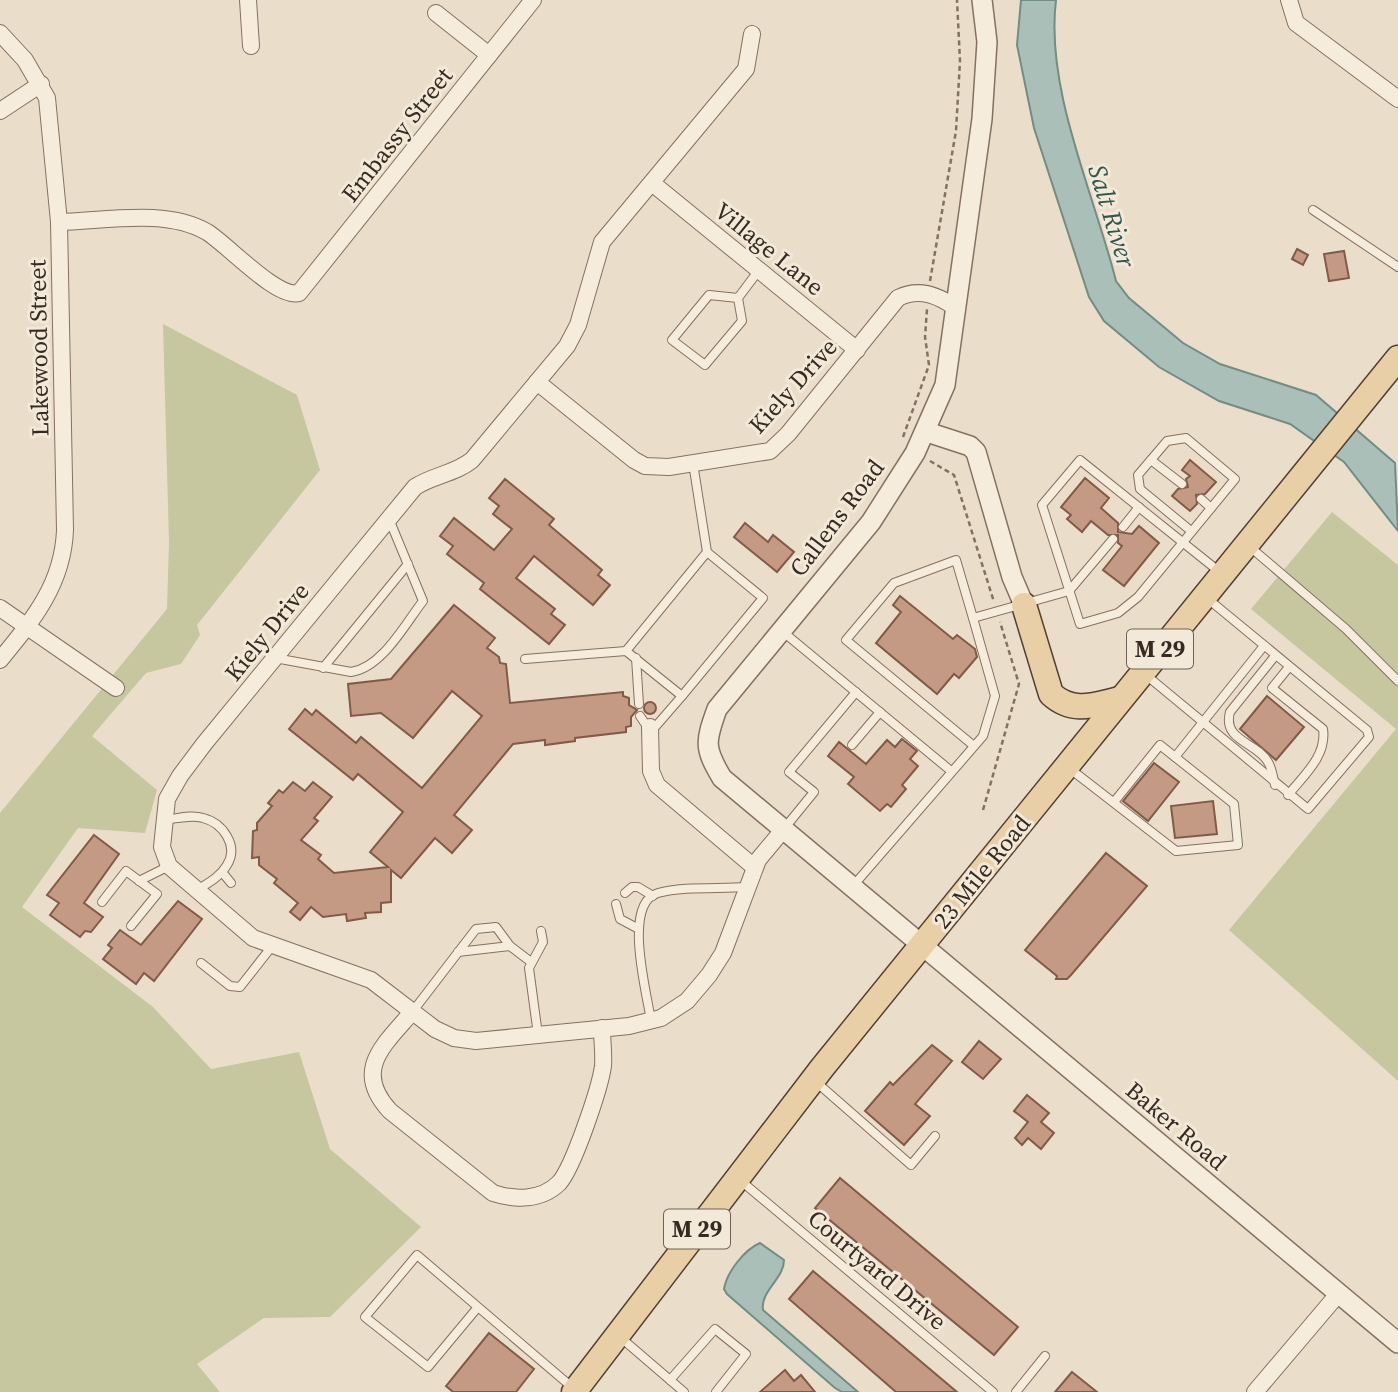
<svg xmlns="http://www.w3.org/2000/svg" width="1398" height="1392" viewBox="0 0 1398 1392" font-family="'Source Serif 4',serif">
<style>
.green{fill:#c6c79e}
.water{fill:#aabfb7;stroke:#718d84;stroke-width:2}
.building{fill:#c49a84;stroke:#815b48;stroke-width:2}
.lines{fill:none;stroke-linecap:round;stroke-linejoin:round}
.service-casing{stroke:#857160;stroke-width:10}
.minor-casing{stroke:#857160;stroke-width:18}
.tertiary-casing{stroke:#857160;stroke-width:22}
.primary-casing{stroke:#534033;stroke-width:27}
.path{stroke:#857160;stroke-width:2.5;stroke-dasharray:5 3.5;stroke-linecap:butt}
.service{stroke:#f6ecdc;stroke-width:8}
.minor{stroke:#f6ecdc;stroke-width:16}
.tertiary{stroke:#f6ecdc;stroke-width:19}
.primary{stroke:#e8cfa6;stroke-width:24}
.labels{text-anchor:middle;stroke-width:6;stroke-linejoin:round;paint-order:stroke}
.shield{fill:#f2e9d8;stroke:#6f6359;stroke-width:2}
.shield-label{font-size:23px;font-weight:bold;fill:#372a22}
.street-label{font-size:24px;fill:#372a22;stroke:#f2e9d8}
.water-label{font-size:26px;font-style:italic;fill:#335550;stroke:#f2e9d8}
</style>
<rect width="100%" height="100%" fill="#eadeca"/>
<g class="green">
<polygon points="163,324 297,395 320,470 197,625 200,635 181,664 146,673 92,736 157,790 145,833 78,828 22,907 153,1007 211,1069 299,1052 330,1149 421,1227 330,1317 264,1318 197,1364 220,1392 0,1392 0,813 167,609 169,542"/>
<polygon points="1332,512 1398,565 1398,1081 1229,930 1396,729 1251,609"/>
</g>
<g class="water">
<path d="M1021,0H1056C1045,90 1094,193 1116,281L1129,298L1183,343L1220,364L1316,395L1395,463L1398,531L1344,462L1290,424L1219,401L1159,367L1104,321L1089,297L1034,128L1017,45Z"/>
<path d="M760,1243L784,1260C784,1279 760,1291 763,1310L858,1392H842L835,1388L727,1294L724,1289C727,1272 744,1250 760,1243Z"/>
</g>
<g class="building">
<polygon points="1297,249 1308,255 1303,265 1292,259"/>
<polygon points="1344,251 1349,278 1329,281 1324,254"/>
<polygon points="1190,460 1216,482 1205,494 1196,495 1197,504 1190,511 1172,496 1178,489 1188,487 1186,479 1190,476 1182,470"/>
<polygon points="1085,478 1109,498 1101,508 1118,523 1118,532 1132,534 1139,526 1159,543 1124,586 1103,570 1122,546 1118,543 1118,535 1108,535 1091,521 1082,532 1067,519 1071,515 1061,507"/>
<polygon points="505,479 554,519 549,525 602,570 598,575 610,585 593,605 534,556 516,578 555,609 551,614 565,625 549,644 480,589 484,583 447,554 453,546 440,536 454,518 494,550 512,529 493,514 499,506 489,498"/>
<polygon points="745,523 768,542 773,535 794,552 777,572 734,537"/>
<polygon points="900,596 953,639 957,635 975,649 977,657 959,678 954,674 937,694 876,643 901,612 893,605"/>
<polygon points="454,605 495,638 487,648 499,657 500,663 506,664 510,703 623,692 623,696 629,698 629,705 637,710 631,717 631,726 626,727 626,732 575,738 575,741 545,745 545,740 513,744 454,815 472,830 452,853 435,838 401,878 391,870 391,902 381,903 381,912 365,913 366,918 347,921 346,914 323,917 311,907 300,920 290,912 298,903 274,883 277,879 259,865 259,857 252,858 253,831 257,830 257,823 272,806 268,803 279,790 283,793 293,782 305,791 313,782 332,797 314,818 318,821 301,840 321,855 318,859 334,873 388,867 370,852 403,812 358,774 353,780 289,729 305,709 312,715 316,710 356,743 361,737 422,788 482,716 452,691 413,738 381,713 351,716 348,684 391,679"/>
<polygon points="1267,696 1304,727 1276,760 1240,729"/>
<circle cx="650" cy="708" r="6"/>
<polygon points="902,739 917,751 910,759 918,766 902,785 906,789 891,807 887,804 880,811 848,784 854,777 828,756 839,742 866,764 887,740 895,747"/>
<polygon points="1154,763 1179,782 1148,821 1123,801"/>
<polygon points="1213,801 1217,834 1175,838 1171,806"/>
<polygon points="94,835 119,854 84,903 103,917 91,932 85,931 80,937 50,915 59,903 47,895"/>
<polygon points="1106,853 1147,886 1071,975 1067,979 1056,979 1057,976 1025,950"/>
<polygon points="178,901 202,919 154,981 144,973 136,984 103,959 112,948 108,945 120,930 141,945"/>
<polygon points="979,1041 1001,1059 983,1079 962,1062"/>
<polygon points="932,1045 952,1061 915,1104 930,1116 904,1145 865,1111 890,1082 893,1085"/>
<polygon points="1027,1095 1049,1113 1041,1122 1054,1133 1041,1149 1028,1138 1022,1145 1015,1138 1028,1122 1014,1111"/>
<polygon points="840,1178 1018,1327 994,1355 815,1208"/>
<polygon points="813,1271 880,1327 957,1392 896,1392 789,1299"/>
<polygon points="489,1333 534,1369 516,1392 453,1392 446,1386"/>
<polygon points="785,1370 794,1381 801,1375 815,1392 760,1392"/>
<polygon points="1072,1372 1097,1392 1055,1392"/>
</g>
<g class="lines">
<defs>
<g id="service">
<polyline points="1313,210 1398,267"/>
<polyline points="738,298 709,295 672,340 705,365 742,321 738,298 759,270"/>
<polyline points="1151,460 1182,484"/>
<polyline points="693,463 707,552 763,598 682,696 626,651 707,552"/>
<polyline points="1201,499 1211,508"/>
<polyline points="1123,527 1139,507"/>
<polyline points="1191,531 1140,489 1138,475 1167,441 1186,438 1235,479 1138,597 1118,613 1080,624 1042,505 1080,460 1221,573"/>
<polyline points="1250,547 1346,629 1398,681"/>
<polyline points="973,618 956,560 894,583 846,640 974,746"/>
<polyline points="782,631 951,771"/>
<path d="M1275,656L1230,712C1222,741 1257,742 1268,762C1272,768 1273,778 1275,785"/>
<path d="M275,658L351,672C382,668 405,624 423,601L389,519"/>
<polyline points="636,658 639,704"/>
<polyline points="525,659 626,651"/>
<polyline points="323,668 408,564"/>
<polyline points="1146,675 1308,809 1369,737 1367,730 1208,599"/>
<polyline points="640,716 646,725 656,726 682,696"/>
<polyline points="852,745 880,712"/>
<polyline points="1175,757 1263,647"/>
<polyline points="1069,768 1176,851 1238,845 1234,804 1160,745 1114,802"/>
<path d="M1288,795C1304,775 1327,756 1323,729L1272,688L1289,667"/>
<path d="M164,820C176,819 191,814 203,818C223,823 239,846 227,865C220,877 208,883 197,890"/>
<polyline points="783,830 814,792 789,772 856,692"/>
<polyline points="222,872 231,883"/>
<polyline points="139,881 169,866"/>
<polyline points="853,886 983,736 995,696 973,618 1069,591 1113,539"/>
<polyline points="625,893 632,887 638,887 653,896"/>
<polyline points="102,902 126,871 157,894 131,926"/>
<polyline points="616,904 620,919 637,928"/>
<polyline points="458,952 510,946"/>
<polyline points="201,963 230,986 240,987 273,945"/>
<polyline points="413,1011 476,929 496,927 510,946 531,962"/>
<path d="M651,1021C647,993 622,903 658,893C683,886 720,889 746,887"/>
<polyline points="538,1035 529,968 543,942 541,931"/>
<polyline points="815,1081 911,1165 935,1136"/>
<polyline points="741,1181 993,1392"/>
<polyline points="478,1307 428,1367 365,1317 417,1255 573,1388"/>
<polyline points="620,1337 684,1392"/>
<polyline points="670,1380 715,1329 746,1354 716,1392"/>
<polyline points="1016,1392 1045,1356"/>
</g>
<g id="minor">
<polyline points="248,0 251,46"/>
<polyline points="1289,0 1296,23 1398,99"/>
<polyline points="436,13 489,55"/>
<path d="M0,33L25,60L47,98L59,222L65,530C63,584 33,620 0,660"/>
<path d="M752,34L746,69L602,242L578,325L567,346L472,460C455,474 433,475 415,487L204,744L180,776L167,799L162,847L169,866L253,938L371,980L435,1029L454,1038L476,1041L629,1026L661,1018L687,1001L709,975L723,953L758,860L783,830"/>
<polyline points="0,111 41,84"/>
<polyline points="652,183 857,350"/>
<path d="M59,222C105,221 166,208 207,232C228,245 277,299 299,293L533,0"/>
<path d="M537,382L634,460L645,466L669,467L770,451L788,434L898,298C920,287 940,296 957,309"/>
<polyline points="0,608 116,688"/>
<polyline points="650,727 651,771 657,785 754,867"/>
<path d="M413,1011C384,1045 352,1070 390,1111L493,1193C514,1200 541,1201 559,1183C573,1168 600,1088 603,1066C604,1054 602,1041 602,1028"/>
<polyline points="1255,1392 1339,1293"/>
</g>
<g id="tertiary">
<path d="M982,0L987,42L982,119L945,385L915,453L871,522L717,709C705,742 704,748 722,778L1398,1343"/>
<polyline points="927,432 970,446 976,452 1012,577 1024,605"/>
</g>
<g id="primary">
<path d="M1024,605L1051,694C1073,714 1094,705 1120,699"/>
<polyline points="574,1392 822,1068 1398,358"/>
</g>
</defs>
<use href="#service" class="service-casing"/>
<use href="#minor" class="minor-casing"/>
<use href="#tertiary" class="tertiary-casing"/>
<use href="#primary" class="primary-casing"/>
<g class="path">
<polyline points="930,281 956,131 960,61 957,0"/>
<polyline points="903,437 929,365 925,337 927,309"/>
<polyline points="930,461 954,475 994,602"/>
<polyline points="983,810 1019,684 1000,622"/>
</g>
<use href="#service" class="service"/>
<use href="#minor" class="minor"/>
<use href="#tertiary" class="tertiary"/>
<use href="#primary" class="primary"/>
</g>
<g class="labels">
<g class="shield">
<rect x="1127" y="629.5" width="66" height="39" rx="5"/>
<rect x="664" y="1209.5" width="66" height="39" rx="5"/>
</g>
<g class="shield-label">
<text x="1160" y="657">M 29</text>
<text x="697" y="1237">M 29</text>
</g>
<g class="street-label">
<text transform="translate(397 135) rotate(-52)" y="8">Embassy Street</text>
<text transform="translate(769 249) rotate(39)" y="8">Village Lane</text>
<text transform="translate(39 348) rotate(-91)" y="8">Lakewood Street</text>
<text transform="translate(793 386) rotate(-48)" y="8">Kiely Drive</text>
<text transform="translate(837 518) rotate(-53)" y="8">Callens Road</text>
<text transform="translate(267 632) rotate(-51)" y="8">Kiely Drive</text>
<text transform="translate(982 872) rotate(-51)" y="8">23 Mile Road</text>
<text transform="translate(1176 1126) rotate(40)" y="8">Baker Road</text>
<text transform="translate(877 1270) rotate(40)" y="8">Courtyard Drive</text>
</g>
<g class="water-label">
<text transform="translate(1112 216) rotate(73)" y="9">Salt River</text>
</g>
</g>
</svg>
